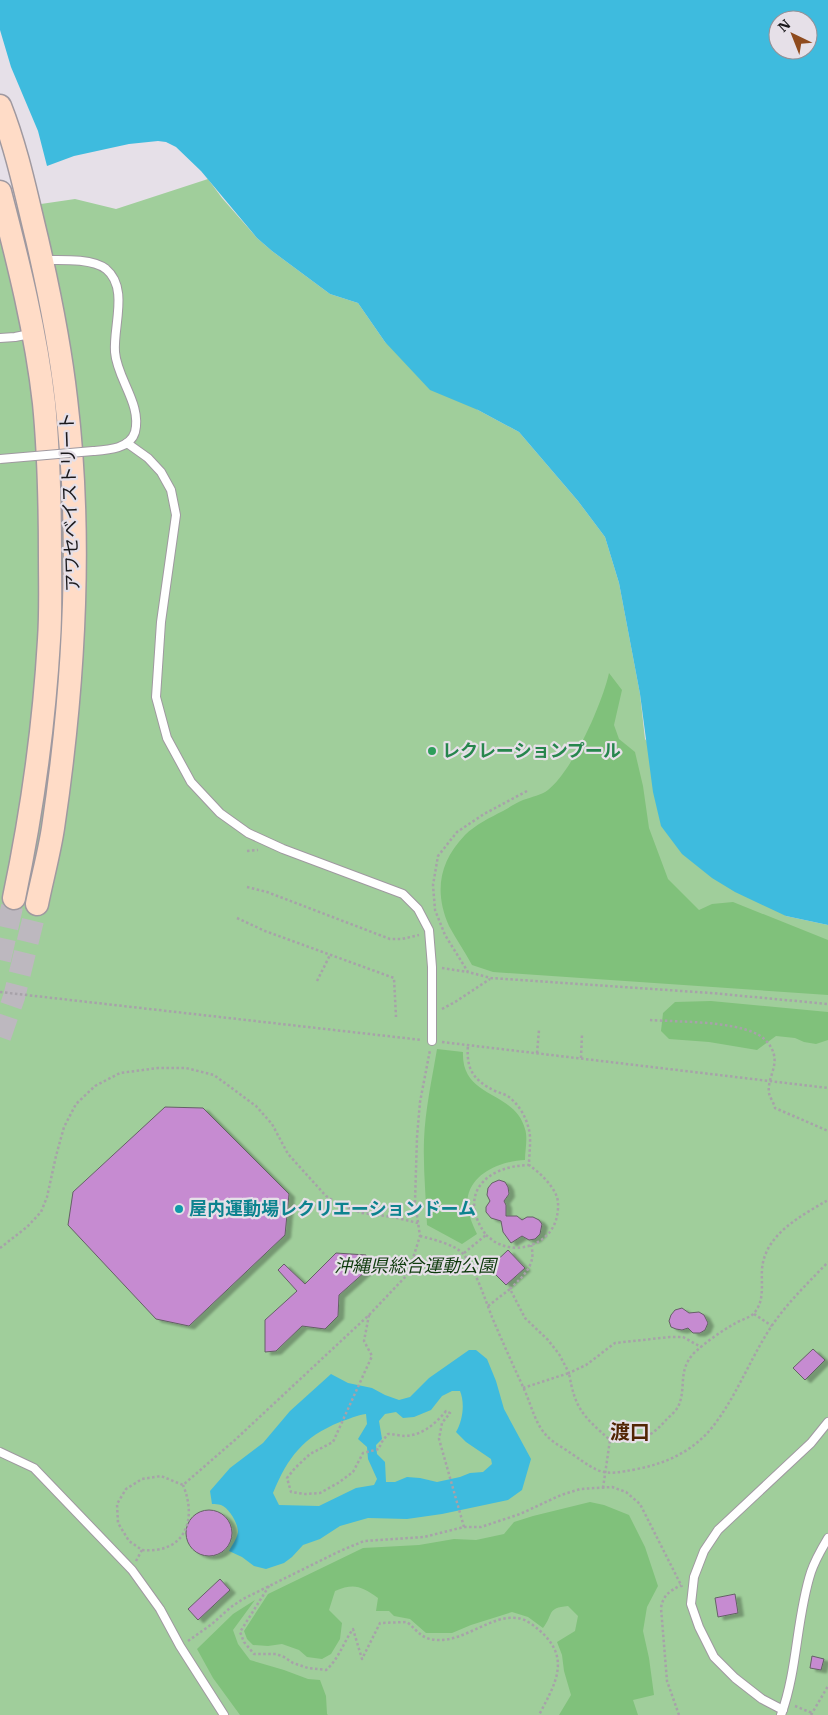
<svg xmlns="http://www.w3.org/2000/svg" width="828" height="1715" viewBox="0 0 828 1715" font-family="'IBM Plex Serif','Noto Sans JP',serif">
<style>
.green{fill:#a0ce9b}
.forest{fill:#80c17b}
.water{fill:#3ebbde;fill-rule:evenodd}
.building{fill:#c68bd1;stroke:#656066;filter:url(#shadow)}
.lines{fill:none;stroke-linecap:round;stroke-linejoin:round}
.secondary-tunnel{stroke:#bdb8bf;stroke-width:22;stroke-dasharray:22 11;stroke-linecap:butt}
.lane-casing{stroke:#9f99a0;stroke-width:10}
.secondary-casing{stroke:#9f99a0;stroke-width:25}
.path{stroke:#a7a2a9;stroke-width:2.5;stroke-dasharray:2.5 2.5;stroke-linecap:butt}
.lane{stroke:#fff;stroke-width:8}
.secondary{stroke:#ffdcc7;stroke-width:22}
.lane-bridge-casing{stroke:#9f99a0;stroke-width:10;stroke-linecap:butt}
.lane-bridge{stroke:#fff;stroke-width:8}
.leisure-dot{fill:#2e9e5b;stroke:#e6e0e8;stroke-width:2}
.culture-dot{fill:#0f9aa8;stroke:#e6e0e8;stroke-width:2}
.labels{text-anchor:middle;stroke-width:4.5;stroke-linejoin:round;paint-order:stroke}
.street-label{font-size:18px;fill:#1b191c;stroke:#e6e0e8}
.leisure-label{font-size:18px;font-weight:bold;fill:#27864d;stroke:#e6e0e8;text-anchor:start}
.culture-label{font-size:18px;font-weight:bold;fill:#0d838f;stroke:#e6e0e8;text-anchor:start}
.park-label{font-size:18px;font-style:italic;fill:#0f3b0d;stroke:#e6e0e8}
.quarter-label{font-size:20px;font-weight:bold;fill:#512403;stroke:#e6e0e8}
</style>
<defs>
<filter id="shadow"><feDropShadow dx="5.5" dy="3" stdDeviation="1" flood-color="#0004"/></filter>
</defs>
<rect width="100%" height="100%" fill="#e6e0e8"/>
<polygon class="green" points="208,179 222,198 257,238 272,251 330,294 358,303 385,342 478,410 519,432 578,501 605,537 619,583 640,694 645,739 786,916 828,925 828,1715 0,1715 0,210 75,199 116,209"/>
<g class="forest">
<path d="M609,673L622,690L614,725L619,739L635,752L643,786L649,828L668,879L699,910L712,904L733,902L828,940V995L493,972L472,965C465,952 456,939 449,926C434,892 439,862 465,835C475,825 491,817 503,811C510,807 516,803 523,800C531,797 542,795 548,790C573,770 602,704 609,673Z"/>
<polygon points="711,1001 828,1012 828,1040 816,1044 804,1042 795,1038 776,1036 757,1050 709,1042 669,1039 661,1031 663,1013 675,1002"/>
<path d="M437,1049L463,1052C461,1099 515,1090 525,1129C528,1138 525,1150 525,1160C503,1161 474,1171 468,1196C465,1208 472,1223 477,1234L462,1244L427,1225C426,1197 423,1169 424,1140C425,1110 432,1079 437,1049Z"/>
<path d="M590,1502L604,1505L629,1515L645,1547L658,1586L647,1607L643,1631L649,1658L654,1695L633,1700L638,1715H559L571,1695L564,1671L562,1655L557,1642L575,1631L578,1616L568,1606C546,1608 554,1614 543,1628L528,1617L512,1612L471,1625L452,1633H426L410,1619L394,1616L389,1611H376L378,1598C361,1586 354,1583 335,1591L329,1610L342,1623L340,1639L331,1654L322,1659L307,1657L299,1650L282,1644L268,1646L253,1645L247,1639L244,1631L268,1594L363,1548L419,1545L454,1539L476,1540L504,1534L514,1522L533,1516Z"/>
<polygon points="255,1600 233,1630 238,1644 250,1660 284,1670 308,1679 320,1680 326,1696 327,1714 328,1715 240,1715 213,1678 197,1649 233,1614"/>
</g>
<g class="water">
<path d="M0,0H828V925L786,916L735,892L712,878L682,854L661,826L653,792L640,694L619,583L605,537L578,501L519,432L478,410L430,390L385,342L358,303L330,294L272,251L257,238L201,171L176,147L166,142L158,141L129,144L74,156L47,166L38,131L11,67L0,30ZM778,20H808V50H778Z"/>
<path d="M469,1350H476L487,1359L496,1381L504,1409L531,1459L522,1490L508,1500L442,1514L407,1519L368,1518L340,1526L320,1539L303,1545L292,1557L284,1563L266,1569L254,1566L242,1557L229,1551C232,1545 237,1539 238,1532C238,1523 229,1508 221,1505C218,1504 215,1504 212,1504L210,1491L230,1468L263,1443L290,1411L331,1374L348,1383L372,1388L385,1395L399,1400L410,1397L429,1378ZM452,1391H460C465,1403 463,1420 456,1432L466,1442L491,1459L492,1464L483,1472L470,1473L460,1477L437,1482L420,1478L407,1477L395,1482H386L385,1462L377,1454L376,1445L382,1439L379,1421L385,1414L396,1412L403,1418L414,1417L431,1410L442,1396ZM366,1414L367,1424L358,1439L367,1447L368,1459L377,1479L374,1485L356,1488L319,1506L279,1505L273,1493C288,1457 303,1437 340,1422C349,1419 357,1415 366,1414Z"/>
</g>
<g class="building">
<polygon points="165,1107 203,1108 289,1194 285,1235 189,1326 156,1319 68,1225 73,1192"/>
<polygon points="499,1180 505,1182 508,1187 509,1194 504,1201 506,1205 506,1216 517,1216 522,1220 527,1217 533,1217 539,1220 542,1224 540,1234 535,1239 529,1240 522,1236 511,1243 503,1232 501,1221 491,1218 486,1212 486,1207 490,1201 487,1195 488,1188 492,1183"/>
<polygon points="508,1250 525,1268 506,1285 489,1268"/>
<polygon points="336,1253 366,1255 366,1271 339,1295 338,1316 325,1329 302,1326 276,1351 265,1352 265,1320 297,1291 278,1270 284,1264 305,1284"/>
<polygon points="682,1308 689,1313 699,1312 704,1315 708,1323 705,1330 700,1333 693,1333 688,1328 682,1330 676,1329 671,1327 669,1321 671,1315 675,1310"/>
<polygon points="813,1349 825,1360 805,1380 793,1368"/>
<circle cx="209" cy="1533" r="23"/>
<polygon points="220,1579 230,1590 198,1620 188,1609"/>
<polygon points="735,1594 738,1613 718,1617 715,1598"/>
<polygon points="812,1656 824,1659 821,1670 810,1668"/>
</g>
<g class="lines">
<g class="secondary-tunnel">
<polyline points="0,960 14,898"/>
<polyline points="0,1037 14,997 37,904"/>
</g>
<defs>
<g id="lane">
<path d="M43,260C60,260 92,258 106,269C129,288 113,326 115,352C117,379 142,404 135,432C130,449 107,450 93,451"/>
<polyline points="0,338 15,337 30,334"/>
<polyline points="127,443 148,458 161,472 171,490 176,515 161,622 156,697 167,738 191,782 220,813 248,833 283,849 403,894 418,909 429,930 432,967 432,1041"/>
<polyline points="0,1452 34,1468 132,1570 160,1609 180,1646 224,1715"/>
<polyline points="783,1710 762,1699 735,1678 714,1657 699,1627 691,1604 694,1577 704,1551 718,1530 811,1443 828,1422"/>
<path d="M781,1715C798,1669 796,1618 811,1572C815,1560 822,1548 828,1538"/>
</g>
<g id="secondary">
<path d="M0,106C17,149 26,194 37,239C49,291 60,345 66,399C83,541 74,687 53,828C49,854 42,879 37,904"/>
<path d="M0,192C18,261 36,332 44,403C49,454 50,506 50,557C50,585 51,612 49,640C44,727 32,812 14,898"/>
</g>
</defs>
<use href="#lane" class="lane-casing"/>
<use href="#secondary" class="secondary-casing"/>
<g class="path">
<polyline points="527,791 484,814 457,832 438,856 433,885 435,910 445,935 468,972 491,978 711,993 828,1004"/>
<polyline points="247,851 258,850"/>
<polyline points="247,887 267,892 390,939 402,939 419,935"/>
<polyline points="237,918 265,931 394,978 396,1017"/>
<polyline points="442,968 468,972"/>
<polyline points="317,981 330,955"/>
<polyline points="0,992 422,1040"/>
<polyline points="442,1009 455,1002 490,979"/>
<path d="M650,1020C680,1022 731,1021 757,1034C765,1038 772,1046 774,1055C777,1068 767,1080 769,1093C770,1098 774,1103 775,1108L828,1131"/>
<polyline points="442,1042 828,1088"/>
<polyline points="537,1053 539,1030"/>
<polyline points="581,1058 582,1034"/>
<path d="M486,1235C490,1238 494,1242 499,1244C521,1254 549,1243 556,1220C558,1213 559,1204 557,1197C552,1184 540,1173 529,1165"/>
<path d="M420,1236C432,1239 457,1245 464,1255C475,1269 485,1299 492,1317C502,1341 513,1365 524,1389C531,1404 535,1424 547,1436C553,1443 564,1448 572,1454C601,1474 602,1476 637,1469C668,1463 695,1450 714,1425C737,1395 750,1359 771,1327C787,1303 808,1283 828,1262"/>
<polyline points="0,1248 27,1227 41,1212 47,1197 56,1156 64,1127 76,1104 95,1086 120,1073 158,1068 186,1068 214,1075 256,1106 272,1124 288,1154 326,1196 340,1205 362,1213 393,1217 418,1223"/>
<path d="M464,1253L486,1235C457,1195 485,1166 529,1165C529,1153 532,1137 528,1126C525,1115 518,1104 509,1097C505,1094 500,1093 495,1091C473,1080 466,1069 468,1045"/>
<path d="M510,1289C523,1276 537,1265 531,1245"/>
<polyline points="488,1306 510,1289 525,1318 548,1340 559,1354 569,1373 586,1365 615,1343 670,1337 683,1337 701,1347"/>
<polyline points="754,1314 772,1326"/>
<path d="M369,1315L364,1341L372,1356L333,1442L310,1454L295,1468L287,1478L291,1492L305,1494L320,1493L338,1483L353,1472L363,1453L379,1449L381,1443L388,1434C394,1434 400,1436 405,1436C423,1435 435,1424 446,1411L450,1413L442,1423L439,1439L464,1527"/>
<path d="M523,1388L569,1373C575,1409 583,1416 610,1440"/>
<path d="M603,1488L610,1440C635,1441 648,1441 665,1421C669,1417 675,1412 678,1407C687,1388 677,1371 694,1353C706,1342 720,1332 734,1324C740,1320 750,1318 754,1313C765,1301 761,1284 762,1269C765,1234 801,1216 828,1200"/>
<path d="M142,1550C184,1554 198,1521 183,1485"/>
<polyline points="136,1561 142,1550 129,1541 118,1523 117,1504 126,1489 142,1479 161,1476 183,1485 236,1439 370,1314 408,1274 420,1236 415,1202 417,1137 420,1102 430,1050"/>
<path d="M269,1586L240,1632L244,1642L254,1654H276L284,1657L293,1663L308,1668L326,1670C339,1659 343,1643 353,1629L362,1659L380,1623L407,1622C419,1632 422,1640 439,1640C464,1641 492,1615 516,1618C525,1618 533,1625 539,1630C572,1658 555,1684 539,1715"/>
<polyline points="188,1641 212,1624 231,1607 243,1599 340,1551 364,1541 424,1537 464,1527 481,1527 520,1514 561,1495 580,1489 612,1487 626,1492 640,1504 682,1587"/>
<polyline points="795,1706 812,1713"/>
<path d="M679,1715L667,1681L661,1608C663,1595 670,1591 681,1585"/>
<polyline points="811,1715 828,1686"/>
</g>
<use href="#lane" class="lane"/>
<use href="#secondary" class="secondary"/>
<defs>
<polyline id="lane-bridge" points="0,459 93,451"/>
</defs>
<use href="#lane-bridge" class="lane-bridge-casing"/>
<use href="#lane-bridge" class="lane-bridge"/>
</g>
<circle class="leisure-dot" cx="432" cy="751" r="5"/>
<circle class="culture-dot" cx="179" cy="1209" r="5"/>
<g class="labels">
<g class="street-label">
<text transform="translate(70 502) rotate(-92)" y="6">アワセベイストリート</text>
</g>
<g class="leisure-label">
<text x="442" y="757">レクレーションプール</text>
</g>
<g class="culture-label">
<text x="189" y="1215">屋内運動場レクリエーションドーム</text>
</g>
<g class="park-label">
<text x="415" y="1272">沖縄県総合運動公園</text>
</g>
<g class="quarter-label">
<text x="630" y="1439">渡口</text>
</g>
</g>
<g transform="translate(793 35) rotate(317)"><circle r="24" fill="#e6e0e8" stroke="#959096"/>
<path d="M0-4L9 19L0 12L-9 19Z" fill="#8f4b1e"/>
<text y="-8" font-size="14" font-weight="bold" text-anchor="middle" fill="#1b191c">N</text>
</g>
</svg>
